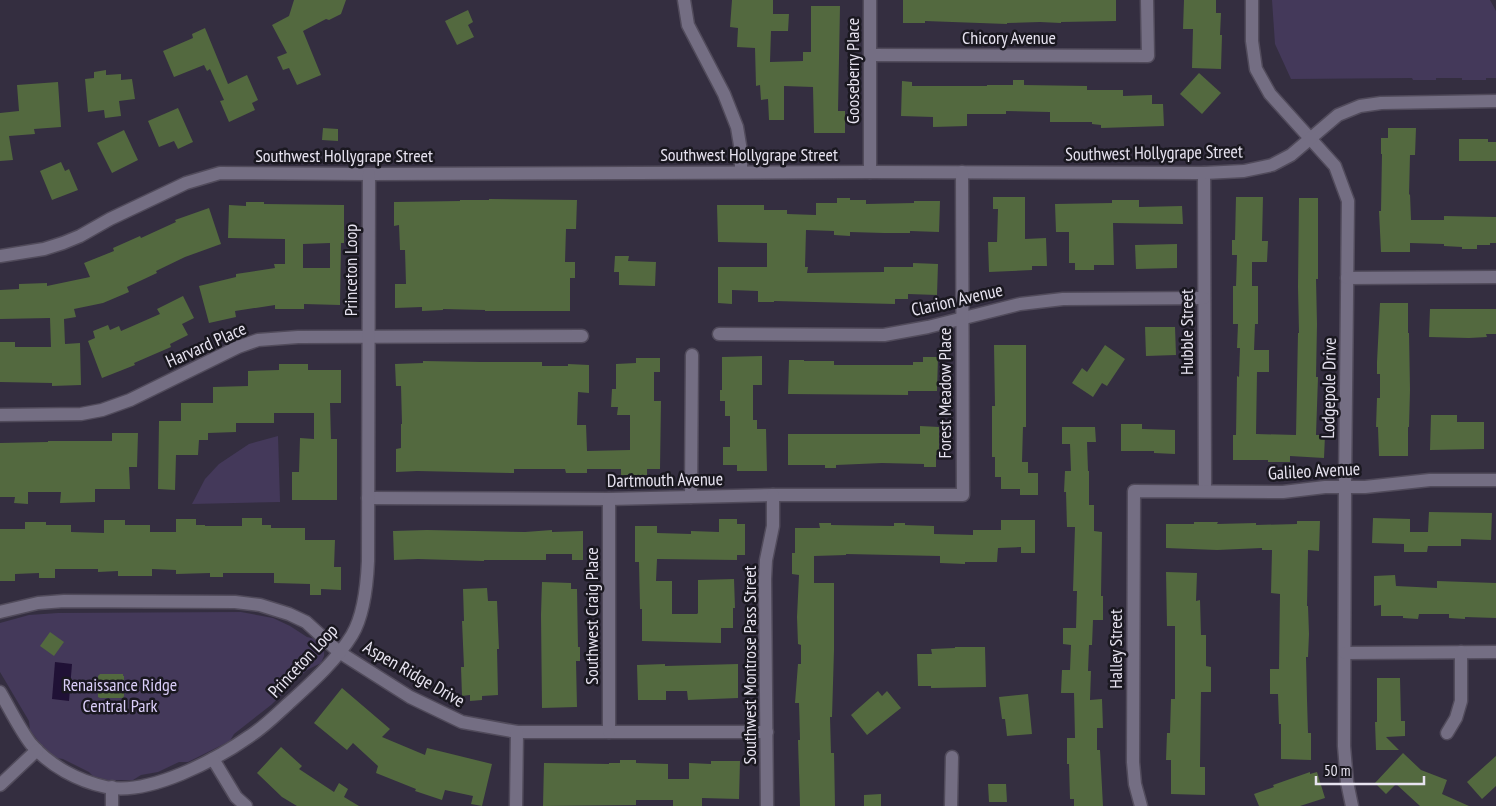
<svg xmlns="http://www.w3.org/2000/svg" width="1496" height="806" viewBox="0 0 1496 806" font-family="'PT Sans Narrow',sans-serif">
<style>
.green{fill:#44395a}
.water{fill:#201136}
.building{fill:#53693f;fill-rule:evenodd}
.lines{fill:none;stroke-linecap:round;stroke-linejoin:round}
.minor-casing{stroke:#514b5b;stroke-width:15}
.minor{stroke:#746e83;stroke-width:12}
.labels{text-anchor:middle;stroke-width:5;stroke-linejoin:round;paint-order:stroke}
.street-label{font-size:18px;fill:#e7e3f0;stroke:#1a1820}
.park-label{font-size:18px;fill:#dbcef9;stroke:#1a1820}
</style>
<rect width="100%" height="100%" fill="#342e40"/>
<g class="green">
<polygon points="1272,0 1490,0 1496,11 1496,78 1486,78 1486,80 1462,80 1462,78 1436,78 1436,80 1413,80 1412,78 1291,79 1275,44"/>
<polygon points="278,436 280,502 192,504 205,479 219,464 249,444"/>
<polygon points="241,612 273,618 290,626 307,637 316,639 321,644 324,650 324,656 321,663 307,670 271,705 234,734 230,741 188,762 179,762 158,772 141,775 133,780 108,780 93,776 89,772 63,759 56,758 42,746 30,730 29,721 0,672 0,623 29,615 58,613"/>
</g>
<polygon class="water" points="55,662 72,664 69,701 52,699"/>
<g class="building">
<polygon points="294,0 346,0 341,14 329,20 326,19 303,31 321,75 297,85 289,68 283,70 277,57 287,53 272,25 289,16"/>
<polygon points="732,0 773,0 773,14 789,14 788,31 771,31 770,62 803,61 803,52 811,52 811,6 840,6 838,111 845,111 845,133 814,133 813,87 784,86 784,120 769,120 768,99 761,100 760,85 756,86 755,48 737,47 738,28 730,27"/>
<polygon points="903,0 1116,0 1116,21 1061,22 1061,23 1040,22 1007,23 1007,24 925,21 925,23 903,23"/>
<polygon points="1184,0 1216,0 1216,13 1221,13 1220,35 1222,35 1221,69 1192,68 1193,29 1183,29"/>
<polygon points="468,10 473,22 468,25 474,37 457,45 445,21"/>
<polygon points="205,28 228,84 247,75 258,100 252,103 255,110 229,122 220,101 224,100 210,69 207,71 204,65 174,77 163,51 193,38 192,34"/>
<polygon points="106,70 106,75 121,74 121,80 132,79 135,99 119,101 121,116 105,118 104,110 88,112 85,79 94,78 94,72"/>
<polygon points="1199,73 1221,93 1202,114 1180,94"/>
<polygon points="1013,80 1024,80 1024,85 1087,86 1087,90 1123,90 1123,96 1152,95 1152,104 1163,104 1164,126 1101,128 1101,125 1092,124 1092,122 1050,122 1050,112 1006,111 1006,114 967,114 967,126 933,127 933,117 901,116 902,81 912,82 912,86 987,86 987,85 1013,85"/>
<polygon points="58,82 61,127 34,129 35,134 9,136 13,160 0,161 0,113 19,111 17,85"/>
<polygon points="178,108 193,142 178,149 174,141 159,147 148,121"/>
<polygon points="323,128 338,129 338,141 322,140"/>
<polygon points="1388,128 1416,128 1415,155 1410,155 1409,195 1410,194 1411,220 1444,220 1444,216 1496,217 1496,243 1490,243 1490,245 1477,245 1477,249 1462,249 1462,247 1444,246 1444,244 1410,243 1410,252 1381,252 1379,211 1381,211 1382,154 1381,154 1381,138 1388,138"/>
<polygon points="124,130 138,160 112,173 97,143"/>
<polygon points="1459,139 1488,139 1488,142 1496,142 1496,161 1459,161"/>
<polygon points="61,162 65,171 69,169 78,190 52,200 40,171"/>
<polygon points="993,197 1025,197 1025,239 1046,238 1047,266 1032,266 1032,270 989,272 988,242 997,242 998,209 993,209"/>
<polygon points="1236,197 1263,197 1262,241 1268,241 1267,262 1252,262 1252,286 1258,286 1258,324 1255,324 1254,350 1269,350 1269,372 1257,372 1256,434 1296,435 1298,333 1299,333 1298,287 1299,198 1318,198 1318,279 1316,279 1317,324 1316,377 1318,377 1316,435 1325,435 1324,458 1290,456 1290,462 1268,462 1268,460 1233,460 1233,435 1236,435 1237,376 1239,377 1240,348 1237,348 1238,324 1233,324 1233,286 1236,286 1237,255 1232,255 1232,240 1235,240"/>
<polygon points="837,198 850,198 850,200 866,200 866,204 914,203 914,201 940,201 939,232 910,231 910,233 884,233 850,232 850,236 834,235 834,231 806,230 805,267 808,267 807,273 884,272 884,267 913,267 913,263 938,264 937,295 908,294 908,299 895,299 895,304 774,301 774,302 758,302 758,291 732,290 732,304 718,303 718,267 767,267 767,243 718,242 717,205 764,205 764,210 787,210 787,214 816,215 816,203 837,203"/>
<polygon points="489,199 577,200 576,229 566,229 565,262 575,262 575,278 570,278 570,311 485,311 485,310 443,309 443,310 422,311 422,307 395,308 395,284 406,284 405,250 400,250 399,225 394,226 394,202 460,201 460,200 489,200"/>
<polygon points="1112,200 1139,200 1139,207 1182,206 1183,224 1113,223 1114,265 1094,265 1094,270 1075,270 1075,263 1069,263 1069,232 1056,232 1055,204 1112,203"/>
<path d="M246,202H264V204L344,205V243H341L340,305L304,304V309H275V305L235,311L236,317L209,323L199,286L236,277V274L275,268L274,264H285V239L228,238L229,205L246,206ZM330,243V268H303V244Z"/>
<polygon points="209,208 221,244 185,257 156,271 157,273 127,287 129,292 103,303 74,309 76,317 64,319 65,344 80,343 81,385 52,386 52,383 0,382 0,342 15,342 15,347 51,347 50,318 0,319 0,290 19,289 19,284 47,283 47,286 90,277 84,263 114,251 113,248 140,236 141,238 176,222 175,220"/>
<polygon points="1177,244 1177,268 1136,269 1135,245"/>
<polygon points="615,256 629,256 628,261 656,262 655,286 619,285 619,272 614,272"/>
<polygon points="183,296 194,318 182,324 188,335 170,344 171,347 134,363 135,365 102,378 88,341 95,338 93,331 108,325 110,330 119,326 121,331 160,314 157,309"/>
<polygon points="1380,303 1408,303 1408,333 1409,333 1410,390 1409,427 1408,427 1408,456 1379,456 1378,427 1376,427 1377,398 1380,398 1380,374 1377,374 1377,362"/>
<polygon points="1430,309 1496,309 1496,334 1486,334 1487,337 1469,338 1429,337"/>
<polygon points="1145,327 1175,327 1176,355 1146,356"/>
<polygon points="994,345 1026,345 1026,427 1023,427 1022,462 1028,462 1028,473 1038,473 1038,495 1020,495 1020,489 1001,489 1001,477 995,477 995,457 992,457 992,406 995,406"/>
<polygon points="1105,345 1125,359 1107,386 1102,383 1093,397 1072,383 1082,368 1087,372"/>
<polygon points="762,356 762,385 753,385 753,420 757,420 757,429 766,429 767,471 737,471 737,465 723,465 723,447 730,447 730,416 725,416 725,401 720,401 720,390 722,390 722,357"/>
<polygon points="923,357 938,357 937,391 908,391 908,395 788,394 789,360 804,360 804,361 834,361 834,365 913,365 913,362 923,362"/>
<polygon points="636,358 660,358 660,372 654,372 654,401 661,401 660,469 647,469 647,475 621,475 621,469 587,469 587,473 566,473 565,469 514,469 514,473 417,471 396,472 396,449 401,448 401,424 402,424 401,386 396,386 395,364 423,363 423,361 481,362 542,362 542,366 568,366 568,364 589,365 589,393 578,392 577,425 586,425 587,451 630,450 630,415 617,415 618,407 611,407 612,389 616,389 616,364 636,363"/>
<polygon points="279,364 308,364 308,370 341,370 341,403 330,403 331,439 337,439 337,500 292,500 292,472 299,472 300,438 314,439 314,413 274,413 274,423 236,423 236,432 208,433 208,440 199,440 198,455 176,455 175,490 158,489 159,421 181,421 181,403 213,403 213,387 248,386 248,371 279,370"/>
<polygon points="1431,415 1457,415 1457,422 1484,422 1484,449 1430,450"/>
<polygon points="1121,424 1142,424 1142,429 1175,430 1175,454 1154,453 1154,451 1121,451"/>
<polygon points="920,426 939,427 939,455 936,455 936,467 924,467 924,464 882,463 836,465 836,468 825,468 825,465 788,465 788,434 920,434"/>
<polygon points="1062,427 1095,427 1096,442 1087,442 1088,471 1089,471 1089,505 1094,505 1094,531 1102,532 1101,596 1103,596 1103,620 1093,620 1092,645 1089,645 1088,671 1091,671 1090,700 1102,699 1103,728 1097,728 1097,750 1100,750 1103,806 1074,806 1074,799 1070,799 1069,764 1067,764 1067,738 1075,738 1074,693 1061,693 1062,670 1070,670 1071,645 1063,644 1063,628 1076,628 1077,591 1073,591 1075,527 1067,527 1066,492 1064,492 1065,471 1071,471 1070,444 1062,444"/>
<polygon points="112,433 138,433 137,467 129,467 130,489 95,489 95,502 60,503 61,492 28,492 28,504 14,503 15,497 0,497 0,443 48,442 48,441 112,441"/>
<polygon points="1429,512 1492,513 1491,540 1461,539 1461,546 1428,546 1427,552 1404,552 1404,544 1372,543 1373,518 1410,519 1410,532 1428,532"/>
<polygon points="242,518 262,518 262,525 271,525 271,528 305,528 305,540 335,540 334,567 341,567 341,590 321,589 321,595 310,595 310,584 274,583 274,573 223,573 223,577 210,577 210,573 176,574 176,570 152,569 152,576 118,576 118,571 98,572 98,569 55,569 55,578 39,578 39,573 15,574 15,581 0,581 0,529 25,529 25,522 46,522 46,525 71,525 71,532 104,533 104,520 125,520 125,525 150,525 150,532 176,532 176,519 196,519 196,525 205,525 205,526 242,526"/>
<polygon points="719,519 737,519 737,524 745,524 745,555 737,555 737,560 657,559 656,581 672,581 672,614 697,614 698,613 698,580 734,579 735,608 733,608 733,628 721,628 721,643 642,641 642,609 640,609 639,562 635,562 635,526 657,526 657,533 691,534 691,531 719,532"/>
<polygon points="1001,520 1035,520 1035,553 1021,553 1021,547 998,548 997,562 965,562 965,564 940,563 940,556 846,554 846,555 814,556 814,583 834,583 834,650 832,717 830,717 831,753 834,753 835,806 800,806 798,740 800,740 799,703 795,703 798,664 801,664 801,645 798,644 797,617 799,575 792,574 792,553 795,553 795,528 820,528 819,523 831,523 831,525 894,526 894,523 905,523 905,525 934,526 934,534 973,535 973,530 1001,530"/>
<polygon points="1297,521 1320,521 1319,551 1308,550 1307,606 1308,606 1309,634 1308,657 1306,657 1307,700 1308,733 1311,733 1311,760 1281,759 1281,724 1279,724 1278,694 1270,694 1270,669 1279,669 1280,594 1271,593 1272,550 1262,550 1262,548 1217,550 1166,548 1166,524 1194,524 1194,522 1218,522 1217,524 1256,523 1256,525 1297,524"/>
<polygon points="427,530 525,532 552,530 552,532 583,531 583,560 572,560 572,554 546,554 546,560 484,560 484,561 418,559 394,560 393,531"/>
<polygon points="1166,572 1197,573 1196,601 1200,600 1201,635 1206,635 1206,666 1211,667 1211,692 1201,692 1200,767 1205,767 1205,795 1171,794 1171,760 1166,760 1167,733 1170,733 1171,699 1175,699 1175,626 1167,626"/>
<polygon points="1395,575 1396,586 1437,588 1437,581 1496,583 1496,618 1465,617 1465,619 1449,618 1449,614 1419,614 1418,619 1403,618 1403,616 1381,616 1381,605 1374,606 1374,576"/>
<polygon points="542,582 571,583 571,589 577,589 578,647 580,647 580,661 576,661 577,707 542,708 541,615"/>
<polygon points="487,588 488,601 497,601 499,649 497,649 498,695 482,696 482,700 470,701 470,695 462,696 461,667 464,667 462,621 464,621 463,589"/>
<polygon points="50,632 64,642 54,656 40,646"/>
<polygon points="955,647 985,647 986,687 931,688 931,686 918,686 917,654 932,654 931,649 955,648"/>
<polygon points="665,664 665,666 738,664 738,698 688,700 687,691 666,691 666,700 638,700 637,665"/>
<polygon points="100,674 123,674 123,676 124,676 124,696 123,698 100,698 98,697 98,676"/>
<polygon points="1377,678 1400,678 1401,721 1405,721 1405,736 1386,737 1399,750 1376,750 1375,722 1377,722"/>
<polygon points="342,688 390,729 382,737 425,755 427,748 492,764 482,806 471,804 473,796 445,790 442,800 415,791 416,789 376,773 378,766 353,743 347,750 314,723"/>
<polygon points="878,691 882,696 887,691 901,708 867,735 851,715"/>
<polygon points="1028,694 1032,734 1007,736 1005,719 1002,719 999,697"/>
<polygon points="281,747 302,766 299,769 334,792 339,783 348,789 344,797 359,806 297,806 282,797 257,773"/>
<polygon points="1403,753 1421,770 1447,780 1442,794 1469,806 1420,806 1396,784 1386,794 1375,783"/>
<polygon points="1496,756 1496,786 1482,799 1467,782"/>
<polygon points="620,760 636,760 636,763 668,764 668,779 689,779 689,763 711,764 711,761 740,761 739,799 702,798 702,806 673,806 673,800 636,800 636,805 543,806 544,763 609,764 609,763 620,763"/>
<polygon points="1310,772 1310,774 1317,772 1325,798 1300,806 1259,806 1254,794 1274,787 1273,785"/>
<polygon points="988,784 1006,784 1007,802 989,802"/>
<polygon points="881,794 881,806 864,806 864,795"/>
</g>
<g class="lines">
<defs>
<g id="minor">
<polyline points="684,0 688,25 724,94 737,127 741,151 741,172"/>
<polyline points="870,0 870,172"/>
<polyline points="1252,0 1252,41 1256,69 1270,94 1335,166 1348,201 1345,486 1344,746 1347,782 1352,806"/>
<polyline points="871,55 1148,56 1147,0"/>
<polyline points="1204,173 1205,491"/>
<polyline points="0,256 44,249 63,243 80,236 110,219 186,183 220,173 369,174 870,172 1204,173 1244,171 1272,165 1291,155 1338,115 1360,106 1381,103 1496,101"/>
<polyline points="1347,278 1496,277"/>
<polyline points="719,334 884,335 928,327 1020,304 1063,299 1204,298"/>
<polyline points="0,415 81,414 102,410 130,400 238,347 258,340 298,337 582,336"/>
<polyline points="691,497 692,355"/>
<polyline points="368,498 609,499 773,495 963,495 962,172"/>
<polyline points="0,612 38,603 64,601 235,602 260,605 289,614 306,622 339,652 410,697 462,722 517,732 767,732"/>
<polyline points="1345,653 1496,652"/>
<path d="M0,692C10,709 19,728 31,744C50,766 78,781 106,787C149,796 216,760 250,736C264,727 276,715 288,704C310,684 337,660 352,635C364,615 367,584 368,561L369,174"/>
<polyline points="609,732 609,499"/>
<polyline points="1447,733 1456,718 1461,701 1461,652"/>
<polyline points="213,759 236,797 246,806"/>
<polyline points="0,785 37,750"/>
<polyline points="112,787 112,806"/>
<polyline points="516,806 517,732"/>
<polyline points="767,806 765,579 766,560 773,526 773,495"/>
<polyline points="951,806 952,757"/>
<polyline points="1141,806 1135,784 1133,762 1134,491 1283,492 1325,487 1365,487 1430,480 1496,480"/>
</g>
</defs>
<use href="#minor" class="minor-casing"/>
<use href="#minor" class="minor"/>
</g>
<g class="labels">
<g class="street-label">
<text x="1009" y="44">Chicory Avenue</text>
<text transform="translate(853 71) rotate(-90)" y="6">Gooseberry Place</text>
<text transform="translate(1154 153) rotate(-1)" y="6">Southwest Hollygrape Street</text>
<text x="749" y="161">Southwest Hollygrape Street</text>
<text x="344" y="162">Southwest Hollygrape Street</text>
<text transform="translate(351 270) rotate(-90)" y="6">Princeton Loop</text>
<text transform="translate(957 300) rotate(-13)" y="6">Clarion Avenue</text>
<text transform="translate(1187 332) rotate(-90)" y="6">Hubble Street</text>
<text transform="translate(206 345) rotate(-24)" y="6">Harvard Place</text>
<text transform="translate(1329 388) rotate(-89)" y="6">Lodgepole Drive</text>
<text transform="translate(945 393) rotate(-90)" y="6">Forest Meadow Place</text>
<text transform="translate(1314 471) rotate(-3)" y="6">Galileo Avenue</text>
<text transform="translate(665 480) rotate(-1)" y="6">Dartmouth Avenue</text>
<text transform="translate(592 616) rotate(-90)" y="6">Southwest Craig Place</text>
<text transform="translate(1116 649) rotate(-90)" y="6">Halley Street</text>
<text transform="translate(303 661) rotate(-47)" y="6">Princeton Loop</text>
<text transform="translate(750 665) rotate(-90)" y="6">Southwest Montrose Pass Street</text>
<text transform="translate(414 674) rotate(30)" y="6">Aspen Ridge Drive</text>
</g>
<g class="park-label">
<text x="120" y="691">Renaissance Ridge<tspan x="120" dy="21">Central Park</tspan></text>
</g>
</g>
<path d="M1316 776v8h108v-8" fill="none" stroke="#e7e3f0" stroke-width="2.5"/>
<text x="1324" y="776" font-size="15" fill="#e7e3f0" stroke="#1a1820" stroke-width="4" paint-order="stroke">50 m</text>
</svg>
